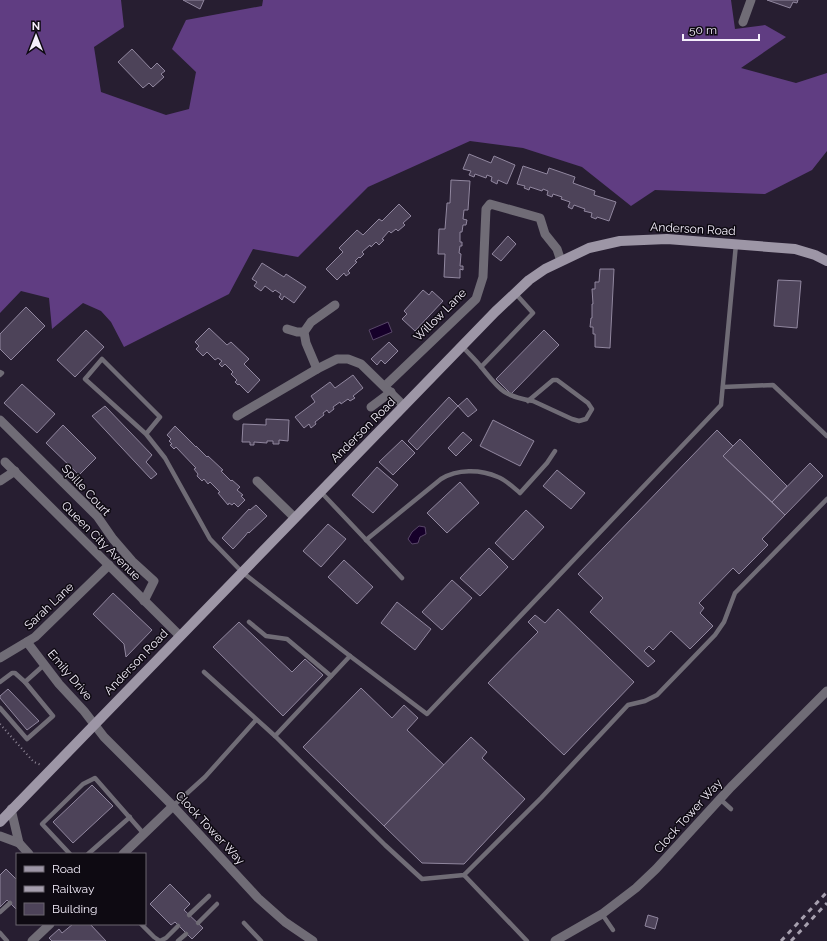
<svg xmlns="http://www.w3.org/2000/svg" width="827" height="941" viewBox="0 0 827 941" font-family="Raleway,sans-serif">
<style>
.forest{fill:#603d82}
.water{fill:#16002a;stroke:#594769}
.building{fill:#4d4359;stroke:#91879f}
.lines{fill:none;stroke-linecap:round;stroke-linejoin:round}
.path{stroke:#8e8696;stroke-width:2;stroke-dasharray:1 3;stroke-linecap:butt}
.lane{stroke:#706c76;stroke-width:4.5}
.street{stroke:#706c76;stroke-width:9}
.secondary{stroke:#9d96a6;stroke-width:10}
.rail{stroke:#a69fae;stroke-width:3;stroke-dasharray:5 5;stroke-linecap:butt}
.labels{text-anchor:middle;stroke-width:3;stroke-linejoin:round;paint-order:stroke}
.street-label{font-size:12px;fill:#f4eefb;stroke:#0e0a12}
</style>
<rect width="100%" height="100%" fill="#271e31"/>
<polygon class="forest" points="0,0 121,0 124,27 94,47 101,92 166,115 189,109 196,72 172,49 186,20 262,6 263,0 731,0 735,29 765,25 786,37 741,68 796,83 827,73 827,151 812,170 765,194 655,190 631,206 582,167 523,148 470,141 368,187 298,257 253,249 229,294 124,347 111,322 101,311 83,303 52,329 49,298 21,291 0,313"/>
<g class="water">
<polygon points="388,322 392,332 373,340 369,330"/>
<polygon points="419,526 425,527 426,534 420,537 418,543 412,544 408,539 412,532"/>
</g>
<g class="building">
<polygon points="183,0 204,0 200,9"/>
<polygon points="767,0 798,0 797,3 793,2 790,8"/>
<polygon points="132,49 151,69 157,63 165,71 161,74 164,77 153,87 149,83 143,88 118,62"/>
<polygon points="469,154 491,163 494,156 515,165 507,184 498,180 497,184 491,181 492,177 487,175 486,178 475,174 474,177 469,175 471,171 463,169"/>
<polygon points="523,166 547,174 549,168 575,177 573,183 595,191 594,195 616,202 609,221 597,217 596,219 591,217 592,213 584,211 585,209 574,205 572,209 568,207 570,202 561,199 562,197 553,194 552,197 547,195 548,191 543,189 542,191 530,187 529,190 524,188 525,186 517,184"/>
<polygon points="451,180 470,181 468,210 464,210 463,219 467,220 466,225 463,225 462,232 460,232 460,242 462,242 462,246 460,246 459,253 461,254 460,266 463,266 463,270 460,269 460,278 444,277 445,254 438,254 439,229 445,229 447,203 450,203"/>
<polygon points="399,204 411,216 403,223 405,225 398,231 396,229 391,233 389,231 382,239 384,240 379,245 376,242 371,247 370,245 362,252 364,254 360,258 359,257 355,261 357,262 348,271 350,273 346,276 344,273 337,280 326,269 343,252 339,248 357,230 363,235 379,219 382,221"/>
<polygon points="508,236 516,244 501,261 492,254"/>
<polygon points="262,263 284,277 286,274 306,287 294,303 284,296 282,300 279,297 281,294 275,290 273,292 265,286 261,291 254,286 257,282 252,279"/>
<polygon points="600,269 614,269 610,348 595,347 595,334 593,334 593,327 590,327 591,318 592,318 592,304 593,304 592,289 595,289 595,282 599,282"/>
<polygon points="778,280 801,281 797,328 774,326"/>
<polygon points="423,290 429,295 432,291 443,301 415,331 402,319 407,314 404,311"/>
<polygon points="26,307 45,326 11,360 0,349 0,334"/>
<polygon points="209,328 227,345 231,342 249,359 244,364 260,380 248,393 239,384 238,385 235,382 237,380 231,374 233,372 225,364 222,367 219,364 222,361 218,358 215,360 207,352 203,356 196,349 199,346 195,342"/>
<polygon points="86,330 104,347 75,377 57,360"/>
<polygon points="544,330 559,345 511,394 496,379"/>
<polygon points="389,342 398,351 385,364 381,360 377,365 371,359"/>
<polygon points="353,375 363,388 353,396 355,398 350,401 348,399 341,404 340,402 333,407 334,409 329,413 327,410 323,413 324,415 315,422 316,424 311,428 309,424 304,428 295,417 315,402 311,396 330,382 335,388"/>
<polygon points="22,384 55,414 37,433 4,403"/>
<polygon points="449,397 458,406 417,450 408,441"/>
<polygon points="467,398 477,410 468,417 458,406"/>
<polygon points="105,406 152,455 146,462 157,474 151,479 92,416"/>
<polygon points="266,419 289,420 288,441 279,440 279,444 273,444 273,441 267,441 267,443 254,442 254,445 250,445 250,442 242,442 243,424 266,425"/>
<polygon points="493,420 534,441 520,466 480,446"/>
<polygon points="63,425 96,458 79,475 46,443"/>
<polygon points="175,426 196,447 196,446 207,457 208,456 223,470 221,471 231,481 232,480 240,487 237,490 243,495 241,496 245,500 238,507 234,503 232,505 229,503 228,505 218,493 220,492 210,482 208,484 204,479 202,481 197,476 198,474 194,469 196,468 176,447 174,449 170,445 172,444 169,441 171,439 167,435"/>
<polygon points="717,430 733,446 723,456 785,515 762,539 768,545 739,574 733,568 699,603 704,608 700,613 713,626 690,649 671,631 653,650 649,646 644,651 655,661 648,667 590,612 603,598 578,574"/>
<polygon points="463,432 472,440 456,456 448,448"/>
<polygon points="740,439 787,486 772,502 723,456"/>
<polygon points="402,440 415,453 393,475 379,462"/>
<polygon points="810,463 823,476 785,515 772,502"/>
<polygon points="377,467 398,485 373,513 352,495"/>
<polygon points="557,470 585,493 571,509 543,486"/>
<polygon points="460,482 479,503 447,533 427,513"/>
<polygon points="256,505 267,516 249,533 248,532 245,536 233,549 222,538 249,509 250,510"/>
<polygon points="526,510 544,527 513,560 495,543"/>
<polygon points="328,524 346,539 321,567 303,551"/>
<polygon points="489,548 508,567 480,596 460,578"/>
<polygon points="344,560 373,587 357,604 328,577"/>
<polygon points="452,580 472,598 442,630 422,612"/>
<polygon points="113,593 152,630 126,657 124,644 93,614"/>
<polygon points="397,602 431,629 415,650 381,623"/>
<polygon points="558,609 634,682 564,755 488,683 538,632 528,622 535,615 545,623"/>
<polygon points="239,622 292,672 305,659 323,675 283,716 213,647"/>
<polygon points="361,688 392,718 404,705 418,718 407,730 444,765 384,826 303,747"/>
<polygon points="8,689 39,721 27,730 0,698 0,696"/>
<polygon points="471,737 487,752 482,758 525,799 464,864 422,863 384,826"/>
<polygon points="92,785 113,806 73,843 53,822"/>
<polygon points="6,869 17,880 17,910 7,900 0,907 0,875"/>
<polygon points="170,884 190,904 184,910 203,928 192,939 175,922 171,925 150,904"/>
<polygon points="648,915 658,918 655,929 645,926"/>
<polygon points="73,924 90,924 106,941 52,941 49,938 59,929 62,933"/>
</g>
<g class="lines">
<polyline class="path" points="0,724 31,759 34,762 41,765"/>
<g class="lane">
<path d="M462,346C469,354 476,360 482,368C500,390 503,396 533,401L572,419L579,421L586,419L592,409L588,403L557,380H553L528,401"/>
<polyline points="481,367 533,313 515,293"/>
<polyline points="0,372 2,373 0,375"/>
<polyline points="723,387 773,385 827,436"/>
<polyline points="146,434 85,379 102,359 160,417 146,434 165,458 210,539 242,572 350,656 427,714 721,405 736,244"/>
<polyline points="320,491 402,578"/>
<path d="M366,540L441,479C457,469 480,469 498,477C506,480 513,487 520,493L547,463L555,451"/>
<polyline points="249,622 266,636 287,639 331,676"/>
<polyline points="204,672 275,736 385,845 422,879 464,875 541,798 628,705 645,701 657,695 715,635 724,622 735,593 827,499"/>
<polyline points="0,682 12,673 15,673 25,682"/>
<polyline points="0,708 27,739 53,716 25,682 44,665"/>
<polyline points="275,736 350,656"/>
<polyline points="720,799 731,809"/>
<polyline points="173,806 205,777 256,720"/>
<polyline points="70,854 42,824 83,784 95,778 144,834"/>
<polyline points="88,854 130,817"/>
<polyline points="464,875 527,941"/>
<polyline points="0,912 10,903"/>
<polyline points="602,914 613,930"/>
<polyline points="189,915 209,896"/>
<polyline points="198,923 217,904"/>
<polyline points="244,923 261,941"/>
<polyline points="141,924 154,937 160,941 166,938 178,926"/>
<polyline points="0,933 7,941"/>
<polyline points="178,941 186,934"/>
</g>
<g class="street">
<polyline points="743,22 751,0"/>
<polyline points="287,329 297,332 304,332"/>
<polyline points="317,369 306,343 304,332 311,322 335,305"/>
<polyline points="385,386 476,299 483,277 486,209 490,204 540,218 545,234 557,249 561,261"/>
<polyline points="371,407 391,392"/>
<polyline points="237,416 317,369 337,359 348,359 361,364 404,406"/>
<polyline points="0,420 97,516 113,539 132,561 154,581 144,601"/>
<polyline points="5,462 180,636"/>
<polyline points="0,481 15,471"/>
<polyline points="257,481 295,518"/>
<polyline points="27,642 59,684 84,711 104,737 173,806 258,898 285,922 313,941"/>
<polyline points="0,658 35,637 109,565"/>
<polyline points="11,809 19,843 29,854"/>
<polyline points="0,836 19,843"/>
<polyline points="123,854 173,806"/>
<polyline points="32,941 50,924"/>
<polyline points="555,941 602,914 636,888 656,869 731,787 827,691"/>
</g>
<polyline class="secondary" points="0,822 495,312 529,280 545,269 589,248 620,241 667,239 795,249 815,255 827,261"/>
<g class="rail">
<polyline points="781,941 827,892"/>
<polyline points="791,941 827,903"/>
</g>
</g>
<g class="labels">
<g class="street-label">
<text transform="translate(693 229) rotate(3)" y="4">Anderson Road</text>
<text transform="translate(440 315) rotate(-45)" y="4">Willow Lane</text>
<text transform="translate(363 430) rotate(-45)" y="4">Anderson Road</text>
<text transform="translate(86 490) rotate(47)" y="4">Spille Court</text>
<text transform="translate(101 541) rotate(45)" y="4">Queen City Avenue</text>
<text transform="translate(49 606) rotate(-43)" y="4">Sarah Lane</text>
<text transform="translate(136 662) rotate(-46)" y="4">Anderson Road</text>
<text transform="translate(70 675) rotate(50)" y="4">Emily Drive</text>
<text transform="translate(688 816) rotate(-48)" y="4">Clock Tower Way</text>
<text transform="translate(210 828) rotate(47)" y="4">Clock Tower Way</text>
</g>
</g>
<rect x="16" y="853" width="130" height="72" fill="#0e0a12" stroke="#6a656f"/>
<rect x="24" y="866" width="20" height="6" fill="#9d96a6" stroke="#6a656f"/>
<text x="52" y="873" font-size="12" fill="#f4eefb">Road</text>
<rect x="24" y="886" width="20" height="6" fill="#a69fae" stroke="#6a656f"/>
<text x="52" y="893" font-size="12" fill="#f4eefb">Railway</text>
<rect x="24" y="903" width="20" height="12" fill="#4d4359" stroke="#6a656f"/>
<text x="52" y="913" font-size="12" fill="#f4eefb">Building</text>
<g transform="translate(36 36)" stroke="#0e0a12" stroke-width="3" paint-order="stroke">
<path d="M0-3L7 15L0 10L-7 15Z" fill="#f4eefb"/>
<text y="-6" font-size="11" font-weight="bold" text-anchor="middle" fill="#f4eefb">N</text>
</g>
<path d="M683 34v6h76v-6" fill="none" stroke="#f4eefb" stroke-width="2"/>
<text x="689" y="34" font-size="12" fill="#f4eefb" stroke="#0e0a12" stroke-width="3" paint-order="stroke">50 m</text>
</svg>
